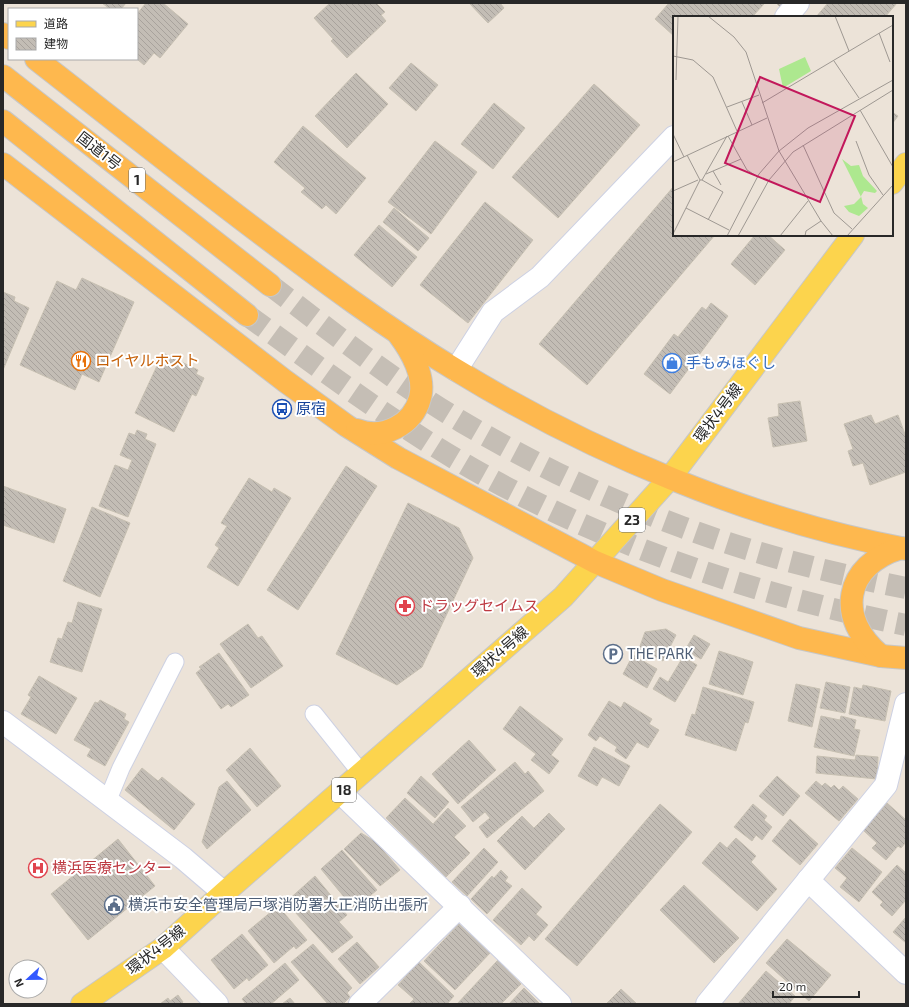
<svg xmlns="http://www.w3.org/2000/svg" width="909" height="1007" viewBox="0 0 909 1007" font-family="'Exo 2','Noto Sans JP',sans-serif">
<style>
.building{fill:url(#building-back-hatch);stroke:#c7c0b2}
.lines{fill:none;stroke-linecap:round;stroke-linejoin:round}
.trunk-tunnel{stroke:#c5beb5;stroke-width:22;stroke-dasharray:22 11;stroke-linecap:butt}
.service-casing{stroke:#cdd1e3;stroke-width:19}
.minor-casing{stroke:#cdd1e3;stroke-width:24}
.primary-casing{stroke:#c7c7c7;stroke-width:24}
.trunk-casing{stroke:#c7c7c7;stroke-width:24}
.service{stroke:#fff;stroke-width:17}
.minor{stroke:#fff;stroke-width:22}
.primary{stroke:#fcd44d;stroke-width:22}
.trunk{stroke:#feb84e;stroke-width:22}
.labels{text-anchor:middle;stroke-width:4;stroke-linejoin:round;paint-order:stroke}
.shield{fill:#fff;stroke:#686868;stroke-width:1}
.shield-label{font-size:14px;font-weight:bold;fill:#282828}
.street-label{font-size:15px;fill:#282828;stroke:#fff}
.food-label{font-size:15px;fill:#c56008;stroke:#fff;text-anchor:start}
.shop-label{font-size:15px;fill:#366cbe;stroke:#fff;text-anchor:start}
.transit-label{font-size:15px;fill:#164399;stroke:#fff;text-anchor:start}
.health-label{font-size:15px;fill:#be3a42;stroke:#fff;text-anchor:start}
.service-label{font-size:15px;fill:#4e5e75;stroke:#fff;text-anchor:start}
.inset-road{fill:none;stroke:#9e9892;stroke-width:1}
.view{fill:#c2185b;fill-opacity:0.15;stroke:#c2185b;stroke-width:2}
.inset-edge{fill:none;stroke:#282828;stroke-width:2}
</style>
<defs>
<pattern id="building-back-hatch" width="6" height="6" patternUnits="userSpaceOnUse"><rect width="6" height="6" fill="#c3bdb5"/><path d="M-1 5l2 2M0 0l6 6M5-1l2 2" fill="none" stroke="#a8a29c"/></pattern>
</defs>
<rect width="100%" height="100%" fill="#ece3d8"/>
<g class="building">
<polygon points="102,3 126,3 121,9 110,9"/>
<polygon points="146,3 163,3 188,24 160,58 154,53 144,65 137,59 137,14"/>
<polygon points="330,3 376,3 385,12 381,15 386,21 347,58 331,41 333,39 314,18"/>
<polygon points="469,3 500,3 504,8 488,23"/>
<polygon points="669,3 763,3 764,4 752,17 674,17 674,36 655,19"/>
<polygon points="776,3 784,3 780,7"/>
<polygon points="828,3 897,3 885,17 816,17"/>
<polygon points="411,63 438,85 416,111 389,88"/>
<polygon points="356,73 388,104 347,148 315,116"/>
<polygon points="594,84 640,125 558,218 512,177"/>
<polygon points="494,103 525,128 493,169 461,144"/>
<polygon points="892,112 898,116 892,124"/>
<polygon points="303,126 366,178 336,214 326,205 322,209 301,192 305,188 274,162"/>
<polygon points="435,141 477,172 431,234 388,202"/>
<polygon points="674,186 674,235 715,235 587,385 539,344"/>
<polygon points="485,202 533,240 468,323 420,285"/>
<polygon points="394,208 429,238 418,251 383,222"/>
<polygon points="379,225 417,257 392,287 354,255"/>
<polygon points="755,235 768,235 785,250 755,285 731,264"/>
<polygon points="82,278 134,302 99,382 82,374 75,390 20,365 57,281 76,290"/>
<polygon points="3,292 15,297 14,301 29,308 3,370"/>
<polygon points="711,303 728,316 670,394 644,374 674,334 678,337 702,307 706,310"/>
<polygon points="163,353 198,370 196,374 204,378 196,396 192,394 174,432 135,413"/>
<polygon points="800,401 807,441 773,447 768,418 779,416 778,404"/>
<polygon points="871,415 875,424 898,415 906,437 906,472 870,485 863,463 853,466 848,451 853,449 844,424"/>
<polygon points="137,430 147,434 145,439 156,444 128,517 99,506 115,465 128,470 132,460 120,455 129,433 135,435"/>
<polygon points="346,466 377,486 298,610 267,590"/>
<polygon points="249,478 272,492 274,488 291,498 238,586 207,567 219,548 215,545 227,526 221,523"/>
<polygon points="3,486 66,509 54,543 3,525"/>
<polygon points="408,503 459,528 473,558 422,667 397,685 336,654"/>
<polygon points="92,507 130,523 100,597 63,581"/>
<polygon points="78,602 102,609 82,672 50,662 58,638 62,639 68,622 72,623"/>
<polygon points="248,624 258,638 262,636 283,666 251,688 220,644"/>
<polygon points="666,629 676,635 663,661 639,649 645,632"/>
<polygon points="694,635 710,644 701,659 685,650"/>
<polygon points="719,651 753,662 743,695 709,684"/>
<polygon points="219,653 249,695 231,707 228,704 221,709 196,673 201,669 199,667"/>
<polygon points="633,655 657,669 647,688 623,674"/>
<polygon points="683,657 697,665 675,702 653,689 660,677 668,682"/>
<polygon points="39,676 77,698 56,734 21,714 31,697 28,695"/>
<polygon points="826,682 850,687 845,713 820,708"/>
<polygon points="796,684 820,689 812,727 788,721"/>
<polygon points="863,685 891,691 885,721 849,714 854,687 862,689"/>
<polygon points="703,687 754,702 748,723 745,722 736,751 685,735 692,714 695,715"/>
<polygon points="100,700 126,714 124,719 129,722 105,766 87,756 91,749 74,740 95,702 98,703"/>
<polygon points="609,701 621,708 624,702 652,719 649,724 659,730 648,748 637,742 626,759 615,751 617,747 600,736 596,741 588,735"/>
<polygon points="520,706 563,739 551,755 559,761 549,774 531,760 536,754 503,729"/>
<polygon points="821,716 840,720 841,716 856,720 854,729 860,730 854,756 814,747"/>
<polygon points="469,740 496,770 458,804 432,774"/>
<polygon points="594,747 630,766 619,786 602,777 597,786 578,776"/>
<polygon points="250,748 281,786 257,807 226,770"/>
<polygon points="856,755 878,757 877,779 816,773 817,756 855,760"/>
<polygon points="515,762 525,774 528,771 544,791 487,838 479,827 490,818 485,812 473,822 461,807"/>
<polygon points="142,768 158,781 162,777 195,804 174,830 125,790"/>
<polygon points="421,776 449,802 435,818 407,793"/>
<polygon points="777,776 800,796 783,816 759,796"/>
<polygon points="227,781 251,810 207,849 202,842 219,787"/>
<polygon points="816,781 822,786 825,783 831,788 834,785 839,790 843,786 858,799 839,821 805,793"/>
<polygon points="405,798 433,824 448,808 466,826 454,837 470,853 446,877 386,818"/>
<polygon points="887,803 906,820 906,842 901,848 898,846 886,860 872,848 877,843 863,830"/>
<polygon points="660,804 692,832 577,966 545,939"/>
<polygon points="753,804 767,816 764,820 772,827 762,840 756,835 752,841 734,827"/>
<polygon points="549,813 565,829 525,870 497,841 522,816 534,828"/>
<polygon points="790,819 818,844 800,865 772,841"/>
<polygon points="361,833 376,842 400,870 380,886 344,849"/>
<polygon points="736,838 756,856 751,862 777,889 757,911 702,863 720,842 727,848"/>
<polygon points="118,839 155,886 88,940 51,894"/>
<polygon points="484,848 498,862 467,896 452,882"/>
<polygon points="852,848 882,872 859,902 840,887 847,878 835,868"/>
<polygon points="342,850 377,890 354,909 321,869"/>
<polygon points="897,865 906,873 906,900 892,916 880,905 883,902 872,892"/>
<polygon points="501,870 508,877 505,881 512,886 487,914 471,899 492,876 494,878"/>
<polygon points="315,876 347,915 339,922 353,937 332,953 286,902"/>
<polygon points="684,885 739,938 714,963 660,910"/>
<polygon points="522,888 542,907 536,914 548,925 534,941 529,936 521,945 493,920"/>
<polygon points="278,906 307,940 296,949 294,946 274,963 248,931"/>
<polygon points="906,917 906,943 893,932"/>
<polygon points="459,924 490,953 455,990 424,961"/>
<polygon points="242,934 268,965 249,981 247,978 234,989 211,960"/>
<polygon points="787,939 831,975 809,1001 766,963"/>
<polygon points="357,942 379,967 360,984 338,959"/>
<polygon points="313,944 352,988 347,993 350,997 343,1004 328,1004 291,962"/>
<polygon points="498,960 521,984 501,1004 457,1004"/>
<polygon points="419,962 454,996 447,1004 409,1004 414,999 398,985"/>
<polygon points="285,963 299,980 271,1004 246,1004 242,999"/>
<polygon points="766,971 795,996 789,1004 738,1004"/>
<polygon points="524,988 540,1004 509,1004"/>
<polygon points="621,989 637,1004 606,1004"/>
<polygon points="178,995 183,1002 181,1004 160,1004 168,998 170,1001"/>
<polygon points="290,998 295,1004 282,1004"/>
</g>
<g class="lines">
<g class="trunk-tunnel">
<path d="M270,285C332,332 395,382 462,422C532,463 606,499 682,527C754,554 830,573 906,588"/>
<path d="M247,315C335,379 422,445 519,494C641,557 771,598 906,625"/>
</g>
<defs>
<g id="service">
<polyline points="314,714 362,774"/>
<polyline points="107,802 121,768 175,662"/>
</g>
<g id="minor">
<polyline points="786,17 798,3"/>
<polyline points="456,370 493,312 540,277 674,137"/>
<polyline points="3,722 183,858 224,893"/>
<polyline points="341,793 560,1004"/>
<polyline points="808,880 906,973"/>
<polyline points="163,948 217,1004"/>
<polyline points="360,1004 460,906"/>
<polyline points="707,1004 886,785 906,704"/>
</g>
<g id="primary">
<polyline points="892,183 906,164"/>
<polyline points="82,1004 163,948 224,893 563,597 670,478 853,235"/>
</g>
<g id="trunk">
<polyline points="3,34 9,38"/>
<path d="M36,59C109,116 182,174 256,230C321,279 386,328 456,370C590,452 751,520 906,549"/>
<polyline points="3,76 270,285"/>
<polyline points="3,121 247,315"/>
<polyline points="3,164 285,381 347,426 398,458 595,562 662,590 799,638 881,656 906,658"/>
<path d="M357,430C383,440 413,425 420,398C426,377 411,351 399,335"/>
<path d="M881,656C835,618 844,565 901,548"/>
</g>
</defs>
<use href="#service" class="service-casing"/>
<use href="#minor" class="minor-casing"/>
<use href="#primary" class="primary-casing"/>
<use href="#trunk" class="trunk-casing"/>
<use href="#service" class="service"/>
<use href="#minor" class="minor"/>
<use href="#primary" class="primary"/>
<use href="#trunk" class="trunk"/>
</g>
<defs>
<symbol id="restaurant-ring" viewBox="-11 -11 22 22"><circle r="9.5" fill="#fff" stroke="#e8710a" stroke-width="1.5"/><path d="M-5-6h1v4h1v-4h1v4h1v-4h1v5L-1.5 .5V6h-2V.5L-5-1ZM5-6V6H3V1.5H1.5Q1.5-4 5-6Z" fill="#e8710a"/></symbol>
<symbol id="shop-ring" viewBox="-11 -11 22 22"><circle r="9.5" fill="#fff" stroke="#3f7fe0" stroke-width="1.5"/><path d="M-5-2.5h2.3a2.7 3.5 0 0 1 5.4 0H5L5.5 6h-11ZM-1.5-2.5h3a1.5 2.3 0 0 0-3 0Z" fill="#3f7fe0"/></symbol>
<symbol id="bus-ring" viewBox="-11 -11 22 22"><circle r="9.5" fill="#fff" stroke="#1a4fb4" stroke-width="1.5"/><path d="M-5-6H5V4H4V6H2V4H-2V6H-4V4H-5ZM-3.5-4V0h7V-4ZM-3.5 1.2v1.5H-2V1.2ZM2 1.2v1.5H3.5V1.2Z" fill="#1a4fb4"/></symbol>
<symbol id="pharmacy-ring" viewBox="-11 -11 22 22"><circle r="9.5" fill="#fff" stroke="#e0444e" stroke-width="1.5"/><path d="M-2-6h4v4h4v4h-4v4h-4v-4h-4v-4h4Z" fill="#e0444e"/></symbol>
<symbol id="parking-ring" viewBox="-11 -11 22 22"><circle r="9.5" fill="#fff" stroke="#5c6f8a" stroke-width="1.5"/><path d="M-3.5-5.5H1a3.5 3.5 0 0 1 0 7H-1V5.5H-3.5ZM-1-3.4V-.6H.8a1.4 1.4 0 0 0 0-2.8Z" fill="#5c6f8a"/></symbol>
<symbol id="hospital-ring" viewBox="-11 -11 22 22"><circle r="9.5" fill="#fff" stroke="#e0444e" stroke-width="1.5"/><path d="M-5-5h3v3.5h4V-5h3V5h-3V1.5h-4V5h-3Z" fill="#e0444e"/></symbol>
<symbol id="civic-ring" viewBox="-11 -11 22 22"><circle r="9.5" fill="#fff" stroke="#5c6f8a" stroke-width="1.5"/><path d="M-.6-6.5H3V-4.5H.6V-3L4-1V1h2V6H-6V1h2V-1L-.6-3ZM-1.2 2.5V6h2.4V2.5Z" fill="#5c6f8a"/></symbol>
</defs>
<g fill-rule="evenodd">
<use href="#restaurant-ring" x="70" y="350" width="22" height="22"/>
<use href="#shop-ring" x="661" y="352" width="22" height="22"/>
<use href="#bus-ring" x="271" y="398" width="22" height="22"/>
<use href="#pharmacy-ring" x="394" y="595" width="22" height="22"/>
<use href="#parking-ring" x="602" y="643" width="22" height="22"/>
<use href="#hospital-ring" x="27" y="857" width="22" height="22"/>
<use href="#civic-ring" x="103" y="894" width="22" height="22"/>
</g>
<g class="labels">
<g class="shield">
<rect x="129" y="168" width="16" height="24" rx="3"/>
<rect x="619" y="508" width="26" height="24" rx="3"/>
<rect x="332" y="778" width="24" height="24" rx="3"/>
</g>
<g class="shield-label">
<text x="137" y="185">1</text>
<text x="632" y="525">23</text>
<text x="344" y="795">18</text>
</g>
<g class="street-label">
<text transform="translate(99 151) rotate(38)" y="5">国道1号</text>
<text transform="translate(718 413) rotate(-53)" y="5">環状4号線</text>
<text transform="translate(500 652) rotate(-41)" y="5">環状4号線</text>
<text transform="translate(156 950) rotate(-38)" y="5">環状4号線</text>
</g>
<g class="food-label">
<text x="95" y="366">ロイヤルホスト</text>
</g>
<g class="shop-label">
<text x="686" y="368">手もみほぐし</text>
</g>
<g class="transit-label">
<text x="296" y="414">原宿</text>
</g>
<g class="health-label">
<text x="419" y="611">ドラッグセイムス</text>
<text x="52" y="873">横浜医療センター</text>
</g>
<g class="service-label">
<text x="627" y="659">THE PARK</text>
<text x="128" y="910">横浜市安全管理局戸塚消防署大正消防出張所</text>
</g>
</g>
<g transform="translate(673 16)">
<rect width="220" height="220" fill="#ece3d8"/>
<path d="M132,41L138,55L110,72L106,53ZM169,143L178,150L186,149L190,160L204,175L202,177L191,175L188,180L190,188L195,192L186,200L176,196L171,190L181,188L188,181Z" fill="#ade88f"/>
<path class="inset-road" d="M35,0L61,21L73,36L106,135L148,205L160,220M162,0L176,35M206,17L217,46M0,40L20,44L40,61L64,115M161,45L186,82M3,64L5,0M69,86L79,109M89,87L220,9M54,91L86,79M187,94L220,151M0,118L11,141M55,120L74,154L85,161M183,125L196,159L210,179M130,129L161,197L179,213M14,139L27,164M0,146L94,102M40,155L48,169M33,158L68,143M29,164L50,176L35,204M0,175L25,164M13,192L56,214M0,218L27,164H29L54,120M54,220L86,158L106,135L135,112L220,64M65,220L96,164L120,136L220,74M107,220L135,185M132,220L133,215L148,205M174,220L220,169"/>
<path class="view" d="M87,61L182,100L147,186L52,147Z"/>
<rect width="220" height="220" class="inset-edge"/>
</g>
<rect width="909" height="1007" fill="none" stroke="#282828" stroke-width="8"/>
<rect x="8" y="8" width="130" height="52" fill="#ffffff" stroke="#a9a9a9"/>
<rect x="16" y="21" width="20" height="6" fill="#fcd44d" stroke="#a9a9a9"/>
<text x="44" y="28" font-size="12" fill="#282828">道路</text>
<rect x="16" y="38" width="20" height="12" fill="url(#building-back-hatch)" stroke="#a9a9a9"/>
<text x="44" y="48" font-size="12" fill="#282828">建物</text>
<g transform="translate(28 979) rotate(248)"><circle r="19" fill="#ffffff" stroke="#a9a9a9"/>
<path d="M0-3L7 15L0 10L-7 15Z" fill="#3258ff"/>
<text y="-6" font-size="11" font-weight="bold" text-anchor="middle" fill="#282828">N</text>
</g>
<path d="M773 991v6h86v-6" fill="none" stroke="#282828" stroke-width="2"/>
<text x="779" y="991" font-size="12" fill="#282828" stroke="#ffffff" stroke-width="3" paint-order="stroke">20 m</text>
</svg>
